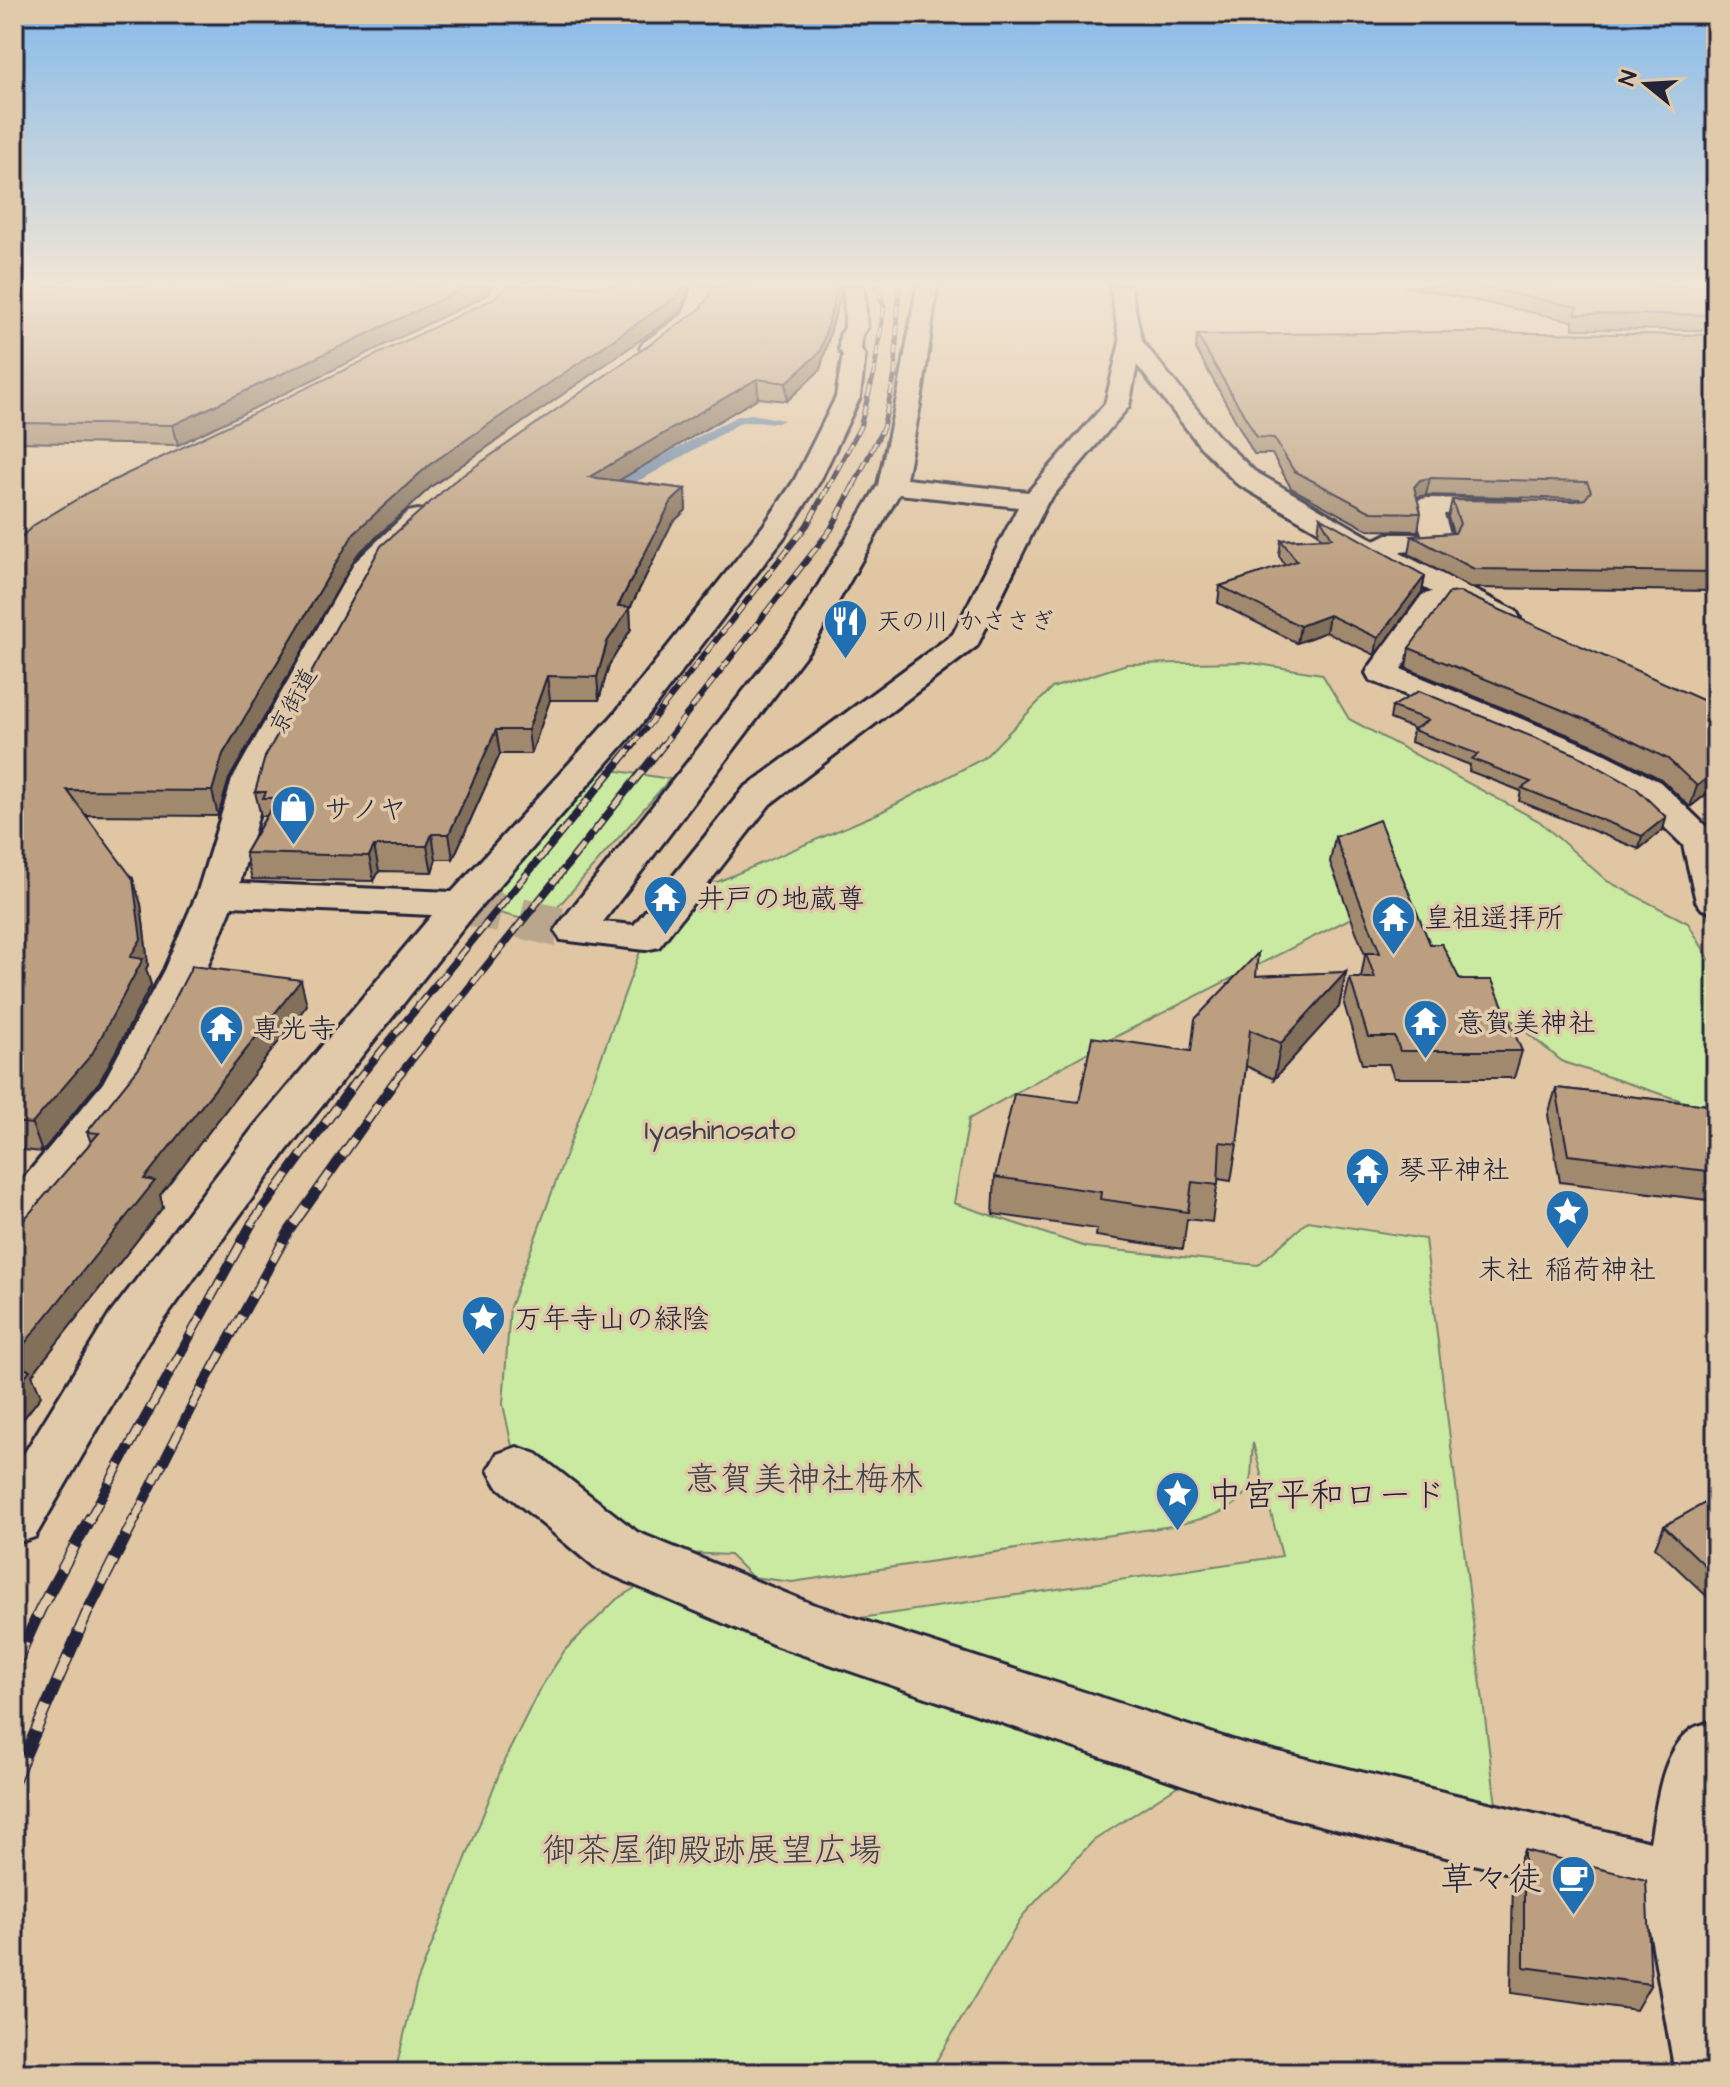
<svg xmlns="http://www.w3.org/2000/svg" width="1730" height="2087" viewBox="0 0 1730 2087" font-family="'Architects Daughter','Klee One',sans-serif">
<style>
.green{fill:#cae9a1;stroke:#76866e;stroke-width:2}
.lines{fill:none;stroke-linecap:round;stroke-linejoin:round}
.stream{fill:#6583a6;fill-rule:evenodd}
.minor-tunnel{stroke:#baa58d;stroke-width:40;stroke-dasharray:40 20;stroke-linecap:butt}
.minor-casing{stroke:#22223b;stroke-width:6}
.minor{fill:#e1caaa;fill-rule:evenodd}
.rail-far4-casing{stroke:#22223b;stroke-width:5}
.rail-far3-casing{stroke:#22223b;stroke-width:6}
.rail-far2-casing{stroke:#22223b;stroke-width:8}
.rail-far1-casing{stroke:#22223b;stroke-width:10}
.rail-casing{stroke:#22223b;stroke-width:12}
.rail-far4{stroke:#e1caaa;stroke-width:3;stroke-dasharray:10;stroke-linecap:butt}
.rail-far3{stroke:#e1caaa;stroke-width:4;stroke-dasharray:12;stroke-linecap:butt}
.rail-far2{stroke:#e1caaa;stroke-width:5;stroke-dasharray:16;stroke-linecap:butt}
.rail-far1{stroke:#e1caaa;stroke-width:7;stroke-dasharray:21;stroke-linecap:butt}
.rail{stroke:#e1caaa;stroke-width:9;stroke-dasharray:27;stroke-linecap:butt}
.wall{fill:#a1896e;stroke:#22223b;stroke-width:2}
.shaded-wall{fill:#836f5a;stroke:#22223b;stroke-width:2}
.building{fill:#bb9f80;stroke:#22223b;stroke-width:2}
.labels{text-anchor:middle;stroke-width:7;stroke-linejoin:round;paint-order:stroke}
.far-poi-label{font-size:24px;fill:#22223b;stroke:#e1caaa;text-anchor:start}
.far-street-label{font-size:24px;fill:#22223b;stroke:#e1caaa}
.poi-label{font-size:28px;fill:#22223b;stroke:#e1caaa;text-anchor:start}
.park-label{font-size:28px;fill:#3b404a;stroke:#e1caaa}
.near-park-label{font-size:34px;fill:#3b404a;stroke:#e1caaa}
.near-poi-label{font-size:34px;fill:#22223b;stroke:#e1caaa;text-anchor:start}
</style>
<rect width="100%" height="100%" fill="#e0c6a2"/>
<filter id="ink" filterUnits="userSpaceOnUse"><feTurbulence type="fractalNoise" baseFrequency=".0125" numOctaves="2"/><feDisplacementMap in="SourceGraphic" scale="16" xChannelSelector="R" yChannelSelector="G"/><feConvolveMatrix kernelMatrix="1 2 1 2 8 2 1 2 1" color-interpolation-filters="sRGB"/></filter>
<g filter="url(#ink)">
<g class="green">
<path d="M1245,662L1322,674L1349,719L1539,821L1607,881L1688,923L1716,971V1112L1563,1062L1373,907L1117,1036L969,1119L954,1203L1086,1247L1258,1265L1308,1221L1425,1239L1500,1837L799,1627L1282,1556L1253,1443C1251,1454 1253,1469 1250,1481C1242,1514 1200,1519 1172,1526L792,1582L752,1577L730,1555L616,1550L517,1470L503,1404L510,1307L645,938L675,900L879,813L984,758L1052,688L1127,664Z"/>
<polygon points="605,769 670,779 543,924 479,908"/>
<polygon points="643,1583 1182,1783 1093,1841 1024,1914 929,2073 395,2073 416,1985 505,1759 538,1692 565,1650 617,1599"/>
</g>
<g class="lines">
<polygon class="stream" points="751,414 784,420 778,423 742,422 646,477 605,495 595,492 735,417"/>
<polyline class="minor-tunnel" points="462,904 575,931"/>
<defs>
<g id="minor">
<path d="M693,286H713C711,294 711,304 707,312C699,329 662,358 643,353L640,348L643,343L683,314Z"/>
<polygon points="844,286 864,286 867,328 862,335 861,349 865,355 860,397 820,481 785,536 639,727 476,912 287,1150 148,1342 35,1537 14,1544 14,1470 110,1314 253,1128 432,915 232,906 206,970 145,1089 32,1235 14,1240 14,1190 103,1083 164,970 197,894 232,780 355,562 408,512 418,510 428,512 432,518 382,566 268,780 240,883 452,892 615,713 764,525 794,481 836,397 843,355 839,349 840,335 845,328"/>
<path d="M917,286H937L923,389L906,479L1028,492L1105,404L1120,342L1110,286H1130L1142,341L1218,436L1254,471L1367,536L1375,540L1387,534H1422L1413,506L1417,500L1427,498L1521,500L1525,506L1521,512L1511,514H1444L1453,543L1449,549L1398,552L1516,611L1520,618L1516,625L1505,627L1494,625L1461,607L1443,609L1401,669L1597,750L1660,782L1716,836V913L1702,909L1696,901L1683,845L1634,798L1573,764L1370,680L1366,673L1370,666L1422,595L1432,592L1347,548L1236,483L1200,446L1137,365L1129,406L1047,503L977,646L770,804L659,947L645,950L561,940L555,931L561,922L791,631L878,485L899,389ZM899,494L1018,507L953,634L744,788L634,925L603,922L816,641Z"/>
<path d="M517,1447L537,1454L637,1532L812,1604L1245,1744L1650,1842C1657,1805 1660,1753 1692,1729C1698,1725 1709,1723 1716,1720V1854L1711,1882L1716,1906V2073H1675L1646,1908L1245,1806L777,1646L595,1568L497,1486L488,1470L497,1454Z"/>
</g>
</defs>
<use href="#minor" class="minor-casing"/>
<use href="#minor" class="minor"/>
<defs>
<g id="rail-far4">
<polyline points="828,487 860,427 874,373 884,307 877,286"/>
<polyline points="853,487 883,428 895,374 899,286"/>
</g>
<g id="rail-far3">
<polyline points="632,746 807,525 829,485"/>
<polyline points="662,746 831,529 854,485"/>
</g>
<g id="rail-far2">
<polyline points="355,1083 634,744"/>
<polyline points="393,1083 664,744"/>
</g>
<g id="rail-far1">
<polyline points="89,1520 252,1223 356,1081"/>
<polyline points="134,1520 194,1402 289,1231 395,1081"/>
</g>
<g id="rail">
<polyline points="14,1667 41,1608 90,1518"/>
<polyline points="14,1781 87,1613 135,1518"/>
</g>
</defs>
<use href="#rail-far4" class="rail-far4-casing"/>
<use href="#rail-far3" class="rail-far3-casing"/>
<use href="#rail-far2" class="rail-far2-casing"/>
<use href="#rail-far1" class="rail-far1-casing"/>
<use href="#rail" class="rail-casing"/>
<use href="#rail-far4" class="rail-far4"/>
<use href="#rail-far3" class="rail-far3"/>
<use href="#rail-far2" class="rail-far2"/>
<use href="#rail-far1" class="rail-far1"/>
<use href="#rail" class="rail"/>
</g>
<g class="wall">
<polygon points="14,286 488,294 178,445 14,442"/>
<polygon points="712,286 843,286 820,370 787,401 758,398 619,480 685,489 686,510 672,523 630,608 631,629 609,665 599,700 550,700 531,754 500,754 453,859 436,859 432,872 379,871 374,881 252,879 245,853 266,816 261,816 255,792 700,309 710,295"/>
<polygon points="1404,286 1716,286 1716,330 1573,329 1573,321"/>
<polygon points="507,288 680,312 432,486 358,554 229,779 218,816 86,815 141,904 148,965 146,969 151,985 100,1081 42,1152 14,1149 14,539 20,538 491,300"/>
<polygon points="1197,335 1716,335 1716,591 1470,588 1409,554 1412,536 1453,533 1448,517 1452,500 1575,501 1581,499 1426,495 1417,497 1421,513 1418,531 1368,530 1291,488 1272,454 1254,454 1196,349"/>
<polygon points="1320,517 1425,576 1422,592 1375,655 1326,632 1297,643 1218,603 1220,586 1285,565 1279,556 1281,540 1321,538 1318,533"/>
<polygon points="1716,617 1716,701 1704,694"/>
<polygon points="1409,648 1716,706 1716,787 1690,807 1661,779 1598,747 1406,668"/>
<polygon points="1419,691 1666,817 1663,830 1639,849 1519,801 1521,791 1469,771 1470,765 1411,742 1413,730 1415,729 1390,719 1392,707"/>
<polygon points="1335,837 1430,944 1522,1051 1514,1078 1394,1078 1389,1064 1362,1064 1344,1004 1350,978 1361,978 1365,955 1330,862"/>
<polygon points="1346,972 1339,1007 1274,1079 1246,1066 1237,1144 1231,1181 1218,1179 1212,1222 1187,1219 1183,1249 1096,1236 1097,1229 993,1214 995,1177 1079,1102 1191,1051 1256,976"/>
<polygon points="307,1005 160,1195 163,1207 32,1375 41,1396 14,1431 91,1143 87,1132"/>
<polygon points="1556,1088 1716,1106 1716,1201 1560,1182 1548,1115"/>
<polygon points="1716,1497 1716,1605 1655,1547 1664,1526"/>
<polygon points="1524,1850 1651,1984 1636,2010 1511,1993 1513,1877"/>
</g>
<g class="shaded-wall">
<polygon points="469,286 491,286 488,294 475,301 178,445 173,425"/>
<polygon points="683,286 690,286 680,312 432,486 358,554 229,779 218,816 212,791 223,754 354,533 429,465"/>
<polygon points="838,286 843,286 820,370 787,401 786,383"/>
<polygon points="757,379 758,398 591,497 589,477"/>
<polygon points="1430,478 1426,495 1416,497 1414,487 1420,480"/>
<polygon points="685,489 686,510 672,523 630,608 631,629 609,665 599,700 597,677 618,606 671,502"/>
<polygon points="1425,576 1422,592 1375,655 1378,638"/>
<polygon points="1329,615 1326,632 1297,643 1300,626"/>
<polygon points="547,676 550,700 531,754 528,730"/>
<polygon points="496,730 500,754 453,859 449,834"/>
<polygon points="1716,771 1715,787 1690,807 1697,786"/>
<polygon points="1666,817 1663,830 1639,849 1642,836"/>
<polygon points="432,834 436,859 432,872 427,846"/>
<polygon points="374,846 379,871 374,881 369,856"/>
<polygon points="133,879 141,904 148,965 146,969 151,985 100,1081 42,1152 32,1124"/>
<polygon points="1346,972 1339,1007 1274,1079 1281,1043"/>
<polygon points="301,980 307,1005 160,1195 163,1207 32,1375 41,1396 14,1431 14,1357 144,1179"/>
</g>
<g class="building">
<polygon points="14,286 469,286 173,425 14,423"/>
<polygon points="508,286 683,286 679,295 429,465 354,533 223,754 212,791 67,790 133,879 141,939 130,957 143,959 92,1054 32,1124 14,1122 14,539 20,538 34,525 89,492 491,300 507,288"/>
<polygon points="712,286 838,286 820,352 786,383 757,379 589,477 685,489 671,502 618,606 630,607 607,642 597,677 547,676 528,730 496,730 449,834 432,834 427,846 374,846 369,856 245,853 277,798 263,798 266,792 255,792 265,757 381,546 453,482 700,309 710,295"/>
<polygon points="1475,286 1716,286 1716,315 1576,314 1577,307"/>
<polygon points="1458,332 1716,335 1716,572 1474,569 1412,536 1455,533 1460,524 1452,500 1575,501 1585,499 1591,491 1587,482 1430,478 1420,480 1414,487 1421,513 1371,512 1294,471 1274,438 1257,437 1197,335"/>
<polygon points="1320,517 1425,576 1378,638 1329,615 1300,626 1220,586 1297,561 1281,540 1332,538"/>
<polygon points="1460,592 1716,706 1716,771 1697,786 1668,759 1604,727 1409,648 1449,593"/>
<polygon points="1716,637 1716,678 1711,675"/>
<polygon points="1419,691 1575,754 1636,788 1666,817 1642,836 1522,788 1531,782 1472,759 1478,754 1413,730 1428,720 1392,707"/>
<polygon points="1379,820 1430,944 1442,944 1460,980 1492,980 1522,1051 1400,1051 1395,1037 1368,1037 1350,978 1375,978 1366,953 1380,953 1335,837"/>
<polygon points="1258,953 1256,976 1346,972 1281,1043 1250,1030 1237,1144 1220,1142 1218,1185 1192,1182 1188,1212 1100,1199 1101,1192 995,1177 1014,1094 1079,1102 1092,1037 1191,1051 1195,1019"/>
<polygon points="192,966 301,980 144,1179 155,1181 14,1357 14,1231 99,1133 87,1132 140,1066"/>
<polygon points="1556,1088 1716,1106 1716,1172 1568,1155"/>
<polygon points="14,1366 30,1370 14,1390"/>
<polygon points="1716,1497 1716,1576 1664,1526"/>
<polygon points="1524,1850 1646,1880 1651,1984 1524,1967"/>
</g>
</g>
<linearGradient id="sky" x2="0" y2="1"><stop stop-color="#85baea"/><stop offset="0.49" stop-color="#f1e5d5"/><stop offset="1" stop-color="#f1e5d5" stop-opacity="0"/></linearGradient>
<rect width="1730" height="578" fill="url(#sky)"/>
<defs>
<symbol id="restaurant-pin" viewBox="-11 -11 22 30"><path d="M0 17L-7.5 6A9.5 9.5 0 1 1 7.5 6Z" fill="#1f6fb2" stroke="#e1caaa"/><path d="M-5-6h1v4h1v-4h1v4h1v-4h1v5L-1.5 .5V6h-2V.5L-5-1ZM5-6V6H3V1.5H1.5Q1.5-4 5-6Z" fill="#fff"/></symbol>
<symbol id="shop-pin" viewBox="-11 -11 22 30"><path d="M0 17L-7.5 6A9.5 9.5 0 1 1 7.5 6Z" fill="#1f6fb2" stroke="#e1caaa"/><path d="M-5-2.5h2.3a2.7 3.5 0 0 1 5.4 0H5L5.5 6h-11ZM-1.5-2.5h3a1.5 2.3 0 0 0-3 0Z" fill="#fff"/></symbol>
<symbol id="temple-pin" viewBox="-11 -11 22 30"><path d="M0 17L-7.5 6A9.5 9.5 0 1 1 7.5 6Z" fill="#1f6fb2" stroke="#e1caaa"/><path d="M0-6L5-2H3V0L6.5 2.5H4V6H1.5V3h-3V6H-4V2.5H-6.5L-3 0V-2H-5Z" fill="#fff"/></symbol>
<symbol id="sight-pin" viewBox="-11 -11 22 30"><path d="M0 17L-7.5 6A9.5 9.5 0 1 1 7.5 6Z" fill="#1f6fb2" stroke="#e1caaa"/><path d="M0-6L1.8-2.2L6-1.7L2.9 1.2L3.7 5.4L0 3.3L-3.7 5.4L-2.9 1.2L-6-1.7L-1.8-2.2Z" fill="#fff"/></symbol>
<symbol id="cafe-pin" viewBox="-11 -11 22 30"><path d="M0 17L-7.5 6A9.5 9.5 0 1 1 7.5 6Z" fill="#1f6fb2" stroke="#e1caaa"/><path d="M-5.5-4.5H6V0H3Q3 3.5 0 3.5H-2.5Q-5.5 3.5-5.5 0ZM3-3.2v2h1.7v-2ZM-6 4.5H4V6H-6Z" fill="#fff"/></symbol>
</defs>
<g fill-rule="evenodd">
<use href="#restaurant-pin" x="820" y="596" width="51" height="69"/>
<use href="#shop-pin" x="268" y="782" width="51" height="69"/>
<use href="#temple-pin" x="640" y="872" width="51" height="69"/>
<use href="#temple-pin" x="1368" y="892" width="51" height="69"/>
<use href="#temple-pin" x="1400" y="996" width="51" height="69"/>
<use href="#temple-pin" x="196" y="1002" width="51" height="69"/>
<use href="#temple-pin" x="1342" y="1144" width="51" height="69"/>
<use href="#sight-pin" x="1542" y="1186" width="51" height="69"/>
<use href="#sight-pin" x="458" y="1292" width="51" height="69"/>
<use href="#sight-pin" x="1152" y="1468" width="51" height="69"/>
<use href="#cafe-pin" x="1548" y="1852" width="51" height="69"/>
</g>
<g class="labels">
<g class="far-poi-label">
<text x="877" y="629">天の川 かささぎ</text>
</g>
<g class="far-street-label">
<text transform="translate(293 701) rotate(-61)" y="8">京街道</text>
</g>
<g class="poi-label">
<text x="324" y="818">サノヤ</text>
<text x="697" y="908">井戸の地蔵尊</text>
<text x="1424" y="927">皇祖遥拝所</text>
<text x="1456" y="1032">意賀美神社</text>
<text x="252" y="1038">専光寺</text>
<text x="1398" y="1179">琴平神社</text>
<text x="1567" y="1279" text-anchor="middle">末社 稲荷神社</text>
<text x="514" y="1328">万年寺山の緑陰</text>
</g>
<g class="park-label">
<text x="720" y="1139">Iyashinosato</text>
</g>
<g class="near-park-label">
<text x="804" y="1490">意賀美神社梅林</text>
<text x="712" y="1861">御茶屋御殿跡展望広場</text>
</g>
<g class="near-poi-label">
<text x="1208" y="1506">中宮平和ロード</text>
<text x="1542" y="1890" text-anchor="end">草々徒</text>
</g>
</g>
<rect width="1730" height="2087" fill="none" stroke="#e1caaa" stroke-width="48"/>
<rect x="24" y="24" width="1682" height="2039" fill="none" stroke="#22223b" stroke-width="3" filter="url(#ink)"/>
<g transform="translate(1646 84) rotate(288)" stroke="#e1caaa" stroke-width="6" paint-order="stroke">
<path d="M0-6L14 30L0 20L-14 30Z" fill="#22223b"/>
<text y="-12" font-size="22" font-weight="bold" text-anchor="middle" fill="#22223b">N</text>
</g>
</svg>
